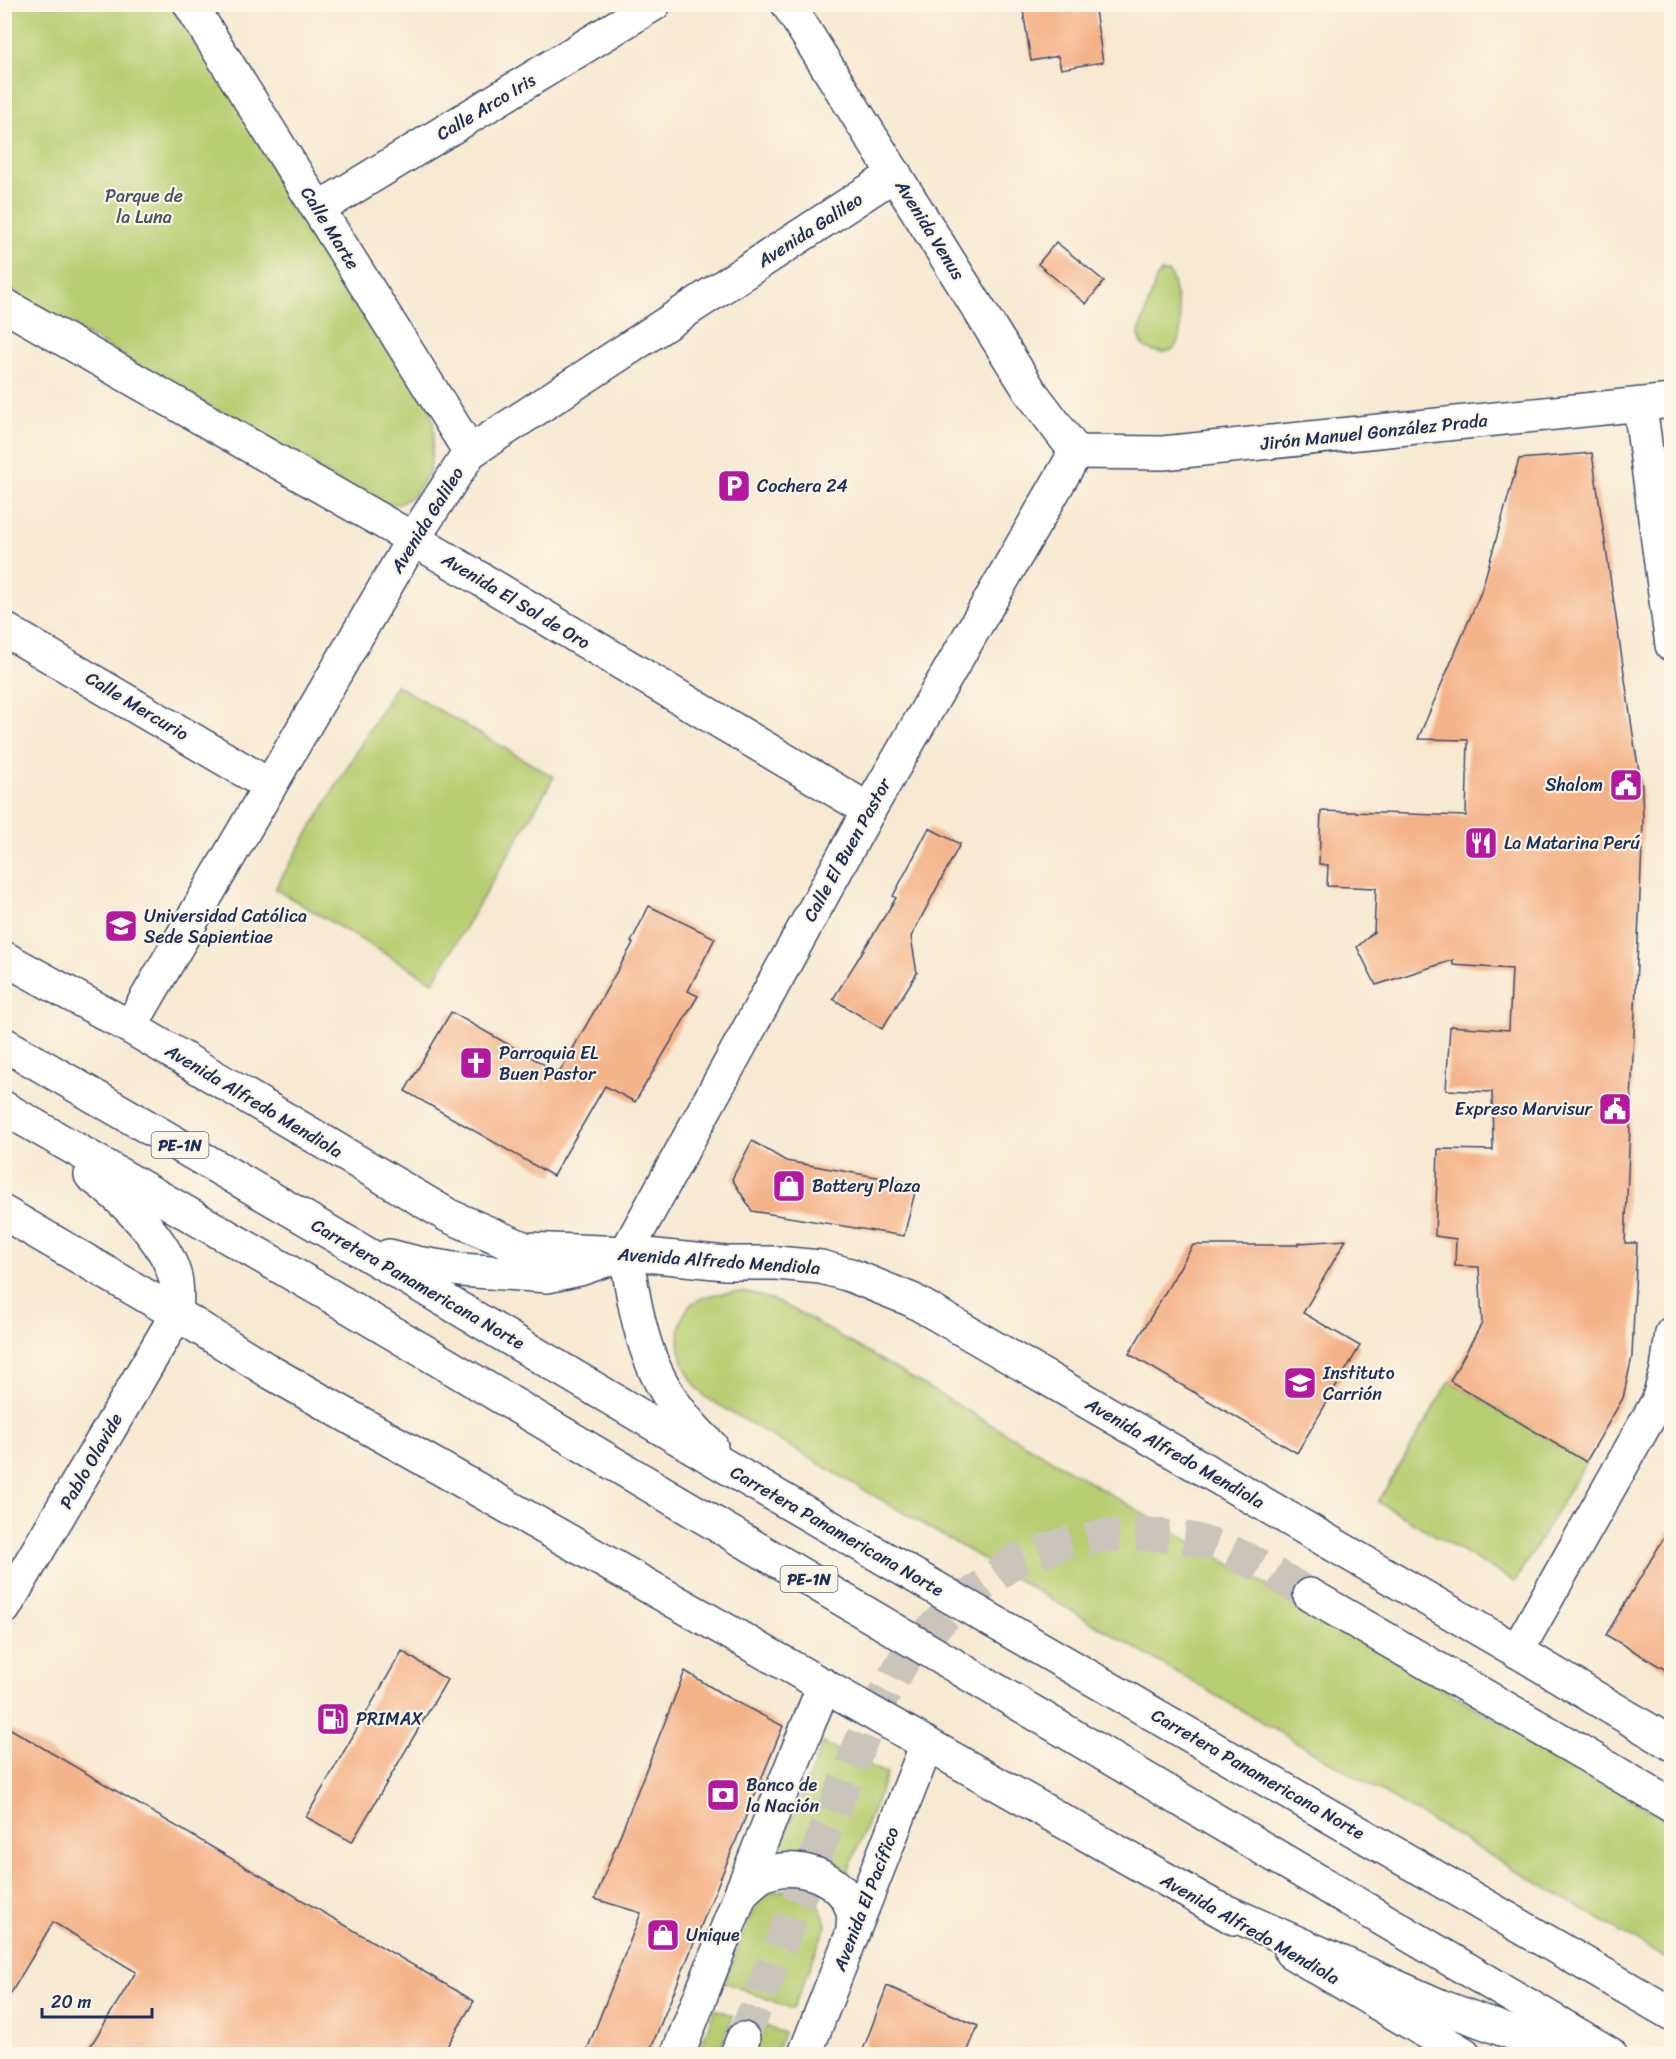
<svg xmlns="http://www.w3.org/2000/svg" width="1676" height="2059" viewBox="0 0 1676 2059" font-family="Sriracha,sans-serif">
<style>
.green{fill:#b7cd71;stroke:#697e68;stroke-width:1.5}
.building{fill:#f4b288}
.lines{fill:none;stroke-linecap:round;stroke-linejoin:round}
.motorway-tunnel{stroke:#cbc4bb;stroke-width:33;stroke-dasharray:33 16;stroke-linecap:butt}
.minor-casing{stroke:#3c4b6f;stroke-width:36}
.tertiary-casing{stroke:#3c4b6f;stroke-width:36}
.secondary-casing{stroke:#3c4b6f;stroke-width:36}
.motorway-casing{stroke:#3c4b6f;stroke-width:36}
.minor{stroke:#fff;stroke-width:33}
.tertiary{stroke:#fff;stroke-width:33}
.secondary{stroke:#fff;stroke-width:33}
.motorway{stroke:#fff;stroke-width:33}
.labels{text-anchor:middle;stroke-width:4.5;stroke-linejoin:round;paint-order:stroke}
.shield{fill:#fcf5e5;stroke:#5e6a86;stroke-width:1.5}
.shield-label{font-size:16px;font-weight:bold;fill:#1b2f5e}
.street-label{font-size:18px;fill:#1b2f5e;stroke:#fcf5e5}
.park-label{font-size:18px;fill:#425663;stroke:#fcf5e5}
.poi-label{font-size:18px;fill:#1b2f5e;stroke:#fcf5e5;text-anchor:start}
</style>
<rect width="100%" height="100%" fill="#fcf5e5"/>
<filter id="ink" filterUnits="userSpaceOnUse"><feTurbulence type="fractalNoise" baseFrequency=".0167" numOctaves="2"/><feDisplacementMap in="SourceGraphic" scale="12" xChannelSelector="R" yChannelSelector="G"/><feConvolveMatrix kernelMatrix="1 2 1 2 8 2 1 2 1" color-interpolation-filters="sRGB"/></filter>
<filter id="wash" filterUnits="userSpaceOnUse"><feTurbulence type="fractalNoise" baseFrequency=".008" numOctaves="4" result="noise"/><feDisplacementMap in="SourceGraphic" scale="24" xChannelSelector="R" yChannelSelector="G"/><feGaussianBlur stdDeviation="1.35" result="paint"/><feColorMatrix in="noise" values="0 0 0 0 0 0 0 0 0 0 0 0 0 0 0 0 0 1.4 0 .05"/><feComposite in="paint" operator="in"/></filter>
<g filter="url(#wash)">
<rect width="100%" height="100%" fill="#f7e9d2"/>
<g class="green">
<polygon points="5,5 181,5 429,399 434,431 430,471 413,496 399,504 379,505 5,287"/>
<path d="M1161,272H1168L1172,277C1175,295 1184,320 1179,338C1178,341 1177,345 1175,347C1168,356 1146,352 1141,343C1139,340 1140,337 1139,333L1156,279Z"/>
<polygon points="396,685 554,777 433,982 275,889"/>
<path d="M742,1292C771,1297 789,1306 814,1321L1671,1822V1961L705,1397C685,1376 673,1348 682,1319C684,1313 689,1304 696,1301C709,1293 727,1293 742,1292Z"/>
<polygon points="1450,1381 1586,1462 1515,1582 1378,1502"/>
<path d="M823,1743L887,1774L847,1874C826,1848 810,1847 778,1852Z"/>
<path d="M780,1890C807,1891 821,1899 826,1926L793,2009L724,1982L756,1903L768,1894Z"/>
<polygon points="715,2009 733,2016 718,2054 698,2054"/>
<polygon points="765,2026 784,2033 775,2054 753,2054"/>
</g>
<g id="blocks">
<g class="building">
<polygon points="1022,4 1094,4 1103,62 1061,69 1058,56 1031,61"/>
<polygon points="1056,242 1104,281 1086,304 1038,264"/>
<polygon points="1592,453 1635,748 1642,787 1643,823 1625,1243 1637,1243 1632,1357 1623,1398 1586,1462 1450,1381 1482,1323 1481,1304 1479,1267 1455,1266 1456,1239 1435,1236 1438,1149 1493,1150 1492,1092 1446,1090 1450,1026 1509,1030 1512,969 1453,965 1453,960 1376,985 1357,947 1374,932 1376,888 1327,886 1328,865 1319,864 1321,811 1466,816 1468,740 1418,739 1481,592 1519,459"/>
<polygon points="929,828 960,844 911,937 917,973 882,1029 833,999 896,898 893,896"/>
<polygon points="649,906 715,938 688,991 698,996 635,1102 605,1086 553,1176 405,1091 451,1012 559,1073 633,943 631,942"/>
<polygon points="752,1141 786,1161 917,1184 904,1236 752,1211 732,1179"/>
<polygon points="1346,1240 1303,1313 1360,1346 1297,1453 1129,1354 1193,1245 1298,1245 1299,1243"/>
<polygon points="1671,1526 1671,1673 1606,1635"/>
<polygon points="402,1651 447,1680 352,1842 306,1817"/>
<polygon points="685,1671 727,1697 783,1726 648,2055 585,2055 641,1913 595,1899"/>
<polygon points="4,1725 474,2001 442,2055 85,2055 136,1972 53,1922 4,2005"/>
<polygon points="887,1986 978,2026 966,2055 861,2055"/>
</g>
</g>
</g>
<g filter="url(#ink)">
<use href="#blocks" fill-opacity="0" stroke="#3c4b6f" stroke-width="1.5"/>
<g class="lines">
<polyline class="motorway-tunnel" points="743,2039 870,1719 908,1653 950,1611 1016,1560 1066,1543 1102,1536 1149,1534 1193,1539 1230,1551 1265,1568 1310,1595"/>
<defs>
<g id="minor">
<polyline points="190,4 470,452"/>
<polyline points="318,209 654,4"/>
<polyline points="4,305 413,539 869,810"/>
<polyline points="1640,406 1672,645"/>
<polyline points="4,629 269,785"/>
<polyline points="130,1027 413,539 470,452 895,174"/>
<polyline points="626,1253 869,810 1076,452"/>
<polyline points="4,1608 177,1314"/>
<polyline points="1517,1651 1658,1401 1667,1370 1672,1333"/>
</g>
<polyline id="tertiary" points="788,4 1030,391 1076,452 1163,453 1672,401"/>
<g id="secondary">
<polyline points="4,958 130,1027 449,1216 525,1249 626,1253 725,1263 776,1263 821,1267 850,1275 912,1300 1517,1651 1672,1744"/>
<polyline points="4,1213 177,1314 272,1373 1234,1918"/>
<path d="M741,1893C748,1887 755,1879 763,1875C794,1860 843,1876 853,1912C854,1918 853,1925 853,1931"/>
<polyline points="1291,1952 1464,2054"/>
<polyline points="678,2054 741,1893 824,1685"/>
<polyline points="805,2054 927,1744"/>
</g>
<g id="motorway">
<polyline points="4,1044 355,1247 742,1476 1672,2014"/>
<polyline points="4,1108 324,1292 1610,2054"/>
<path d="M91,1175C121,1197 166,1240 175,1277C178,1288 176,1303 177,1314"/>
<path d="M389,1256L417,1263L460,1270L548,1276L580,1269L626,1253C639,1333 648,1387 711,1446"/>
<polyline points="1310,1595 1588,1756 1672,1806"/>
<polyline points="1209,1904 1440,2006 1569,2054"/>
<polyline points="737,2054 743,2039"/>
</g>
</defs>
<use href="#minor" class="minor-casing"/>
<use href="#tertiary" class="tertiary-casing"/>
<use href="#secondary" class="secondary-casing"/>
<use href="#motorway" class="motorway-casing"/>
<use href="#minor" class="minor"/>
<use href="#tertiary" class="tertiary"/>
<use href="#secondary" class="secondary"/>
<use href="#motorway" class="motorway"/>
</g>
</g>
<defs>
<symbol id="parking-square" viewBox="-11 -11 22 22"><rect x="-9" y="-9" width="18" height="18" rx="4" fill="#b5179e" stroke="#fcf5e5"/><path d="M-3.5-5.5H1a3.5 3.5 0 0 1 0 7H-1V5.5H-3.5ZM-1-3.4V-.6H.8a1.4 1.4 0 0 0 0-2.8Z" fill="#fff"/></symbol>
<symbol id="civic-square" viewBox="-11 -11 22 22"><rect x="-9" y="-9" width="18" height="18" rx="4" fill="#b5179e" stroke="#fcf5e5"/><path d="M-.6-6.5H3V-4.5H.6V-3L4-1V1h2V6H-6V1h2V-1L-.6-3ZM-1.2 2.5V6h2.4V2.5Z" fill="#fff"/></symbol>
<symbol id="restaurant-square" viewBox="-11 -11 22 22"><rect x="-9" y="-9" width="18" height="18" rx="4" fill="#b5179e" stroke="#fcf5e5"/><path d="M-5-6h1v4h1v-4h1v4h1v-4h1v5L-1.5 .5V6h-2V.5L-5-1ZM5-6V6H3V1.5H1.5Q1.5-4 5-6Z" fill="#fff"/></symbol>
<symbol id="university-square" viewBox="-11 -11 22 22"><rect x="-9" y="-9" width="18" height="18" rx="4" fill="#b5179e" stroke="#fcf5e5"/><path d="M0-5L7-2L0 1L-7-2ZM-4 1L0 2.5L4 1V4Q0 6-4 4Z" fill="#fff"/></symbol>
<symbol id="church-square" viewBox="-11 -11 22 22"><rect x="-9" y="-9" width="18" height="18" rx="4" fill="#b5179e" stroke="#fcf5e5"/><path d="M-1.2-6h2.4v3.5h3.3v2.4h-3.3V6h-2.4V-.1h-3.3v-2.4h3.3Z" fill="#fff"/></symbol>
<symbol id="shop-square" viewBox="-11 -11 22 22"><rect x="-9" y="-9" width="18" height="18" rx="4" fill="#b5179e" stroke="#fcf5e5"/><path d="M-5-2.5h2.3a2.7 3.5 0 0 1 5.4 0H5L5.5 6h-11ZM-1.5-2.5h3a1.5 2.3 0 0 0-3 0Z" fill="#fff"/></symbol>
<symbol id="fuel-square" viewBox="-11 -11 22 22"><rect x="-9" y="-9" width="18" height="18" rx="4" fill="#b5179e" stroke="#fcf5e5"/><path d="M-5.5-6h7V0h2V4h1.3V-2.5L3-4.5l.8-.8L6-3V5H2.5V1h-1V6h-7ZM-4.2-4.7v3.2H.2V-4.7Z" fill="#fff"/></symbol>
<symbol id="bank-square" viewBox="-11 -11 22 22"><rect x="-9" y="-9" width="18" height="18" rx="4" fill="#b5179e" stroke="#fcf5e5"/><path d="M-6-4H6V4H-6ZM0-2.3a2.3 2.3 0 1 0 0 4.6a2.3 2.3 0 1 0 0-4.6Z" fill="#fff"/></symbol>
</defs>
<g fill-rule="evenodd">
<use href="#parking-square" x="715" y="467" width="38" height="38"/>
<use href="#civic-square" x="1607" y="766" width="38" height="38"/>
<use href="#restaurant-square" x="1462" y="824" width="38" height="38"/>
<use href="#university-square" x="102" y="907" width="38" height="38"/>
<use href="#church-square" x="457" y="1044" width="38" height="38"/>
<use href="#civic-square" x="1596" y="1090" width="38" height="38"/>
<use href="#shop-square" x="770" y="1167" width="38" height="38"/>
<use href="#university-square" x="1281" y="1364" width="38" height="38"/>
<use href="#fuel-square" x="314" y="1700" width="38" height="38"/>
<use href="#bank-square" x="704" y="1776" width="38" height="38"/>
<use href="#shop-square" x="644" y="1916" width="38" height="38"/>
</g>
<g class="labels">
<g class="shield">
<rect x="151.5" y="1132" width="57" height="26" rx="4.5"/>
<rect x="780.5" y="1566" width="57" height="26" rx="4.5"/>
</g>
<g class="shield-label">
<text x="180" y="1151">PE-1N</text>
<text x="809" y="1585">PE-1N</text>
</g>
<g class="street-label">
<text transform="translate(486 107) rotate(-31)" y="6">Calle Arco Iris</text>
<text transform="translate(330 228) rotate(58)" y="6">Calle Marte</text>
<text transform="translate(810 230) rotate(-33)" y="6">Avenida Galileo</text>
<text transform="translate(930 230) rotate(58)" y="6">Avenida Venus</text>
<text transform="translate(1374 432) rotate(-6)" y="6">Jirón Manuel González Prada</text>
<text transform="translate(427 520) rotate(-58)" y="6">Avenida Galileo</text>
<text transform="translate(516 601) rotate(31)" y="6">Avenida El Sol de Oro</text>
<text transform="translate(137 706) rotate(31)" y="6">Calle Mercurio</text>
<text transform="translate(847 850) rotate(-61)" y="6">Calle El Buen Pastor</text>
<text transform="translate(254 1101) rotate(31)" y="6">Avenida Alfredo Mendiola</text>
<text transform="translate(719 1261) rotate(4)" y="6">Avenida Alfredo Mendiola</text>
<text transform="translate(418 1284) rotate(30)" y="6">Carretera Panamericana Norte</text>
<text transform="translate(1175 1453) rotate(30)" y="6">Avenida Alfredo Mendiola</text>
<text transform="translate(91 1461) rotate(-60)" y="6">Pablo Olavide</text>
<text transform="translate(837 1531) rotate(30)" y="6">Carretera Panamericana Norte</text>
<text transform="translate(1258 1774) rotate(30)" y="6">Carretera Panamericana Norte</text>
<text transform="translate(866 1899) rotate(-69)" y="6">Avenida El Pacífico</text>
<text transform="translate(1250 1929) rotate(30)" y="6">Avenida Alfredo Mendiola</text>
</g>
<g class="park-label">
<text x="144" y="202">Parque de<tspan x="144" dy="21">la Luna</tspan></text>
</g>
<g class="poi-label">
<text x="757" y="492">Cochera 24</text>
<text x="1603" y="791" text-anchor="end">Shalom</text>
<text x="1504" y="849">La Matarina Perú</text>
<text x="144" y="922">Universidad Católica<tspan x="144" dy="21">Sede Sapientiae</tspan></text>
<text x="499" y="1059">Parroquia EL<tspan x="499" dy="21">Buen Pastor</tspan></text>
<text x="1592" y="1115" text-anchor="end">Expreso Marvisur</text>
<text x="812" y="1192">Battery Plaza</text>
<text x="1323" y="1379">Instituto<tspan x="1323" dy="21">Carrión</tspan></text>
<text x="356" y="1725">PRIMAX</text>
<text x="746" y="1791">Banco de<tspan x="746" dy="21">la Nación</tspan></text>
<text x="686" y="1941">Unique</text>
</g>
</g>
<rect width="1676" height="2059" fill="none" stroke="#fcf5e5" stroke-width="24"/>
<path d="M42 2008v9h110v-9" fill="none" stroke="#1b2f5e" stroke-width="3"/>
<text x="51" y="2008" font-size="18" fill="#1b2f5e" stroke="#fcf5e5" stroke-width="4.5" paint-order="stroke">20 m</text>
</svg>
